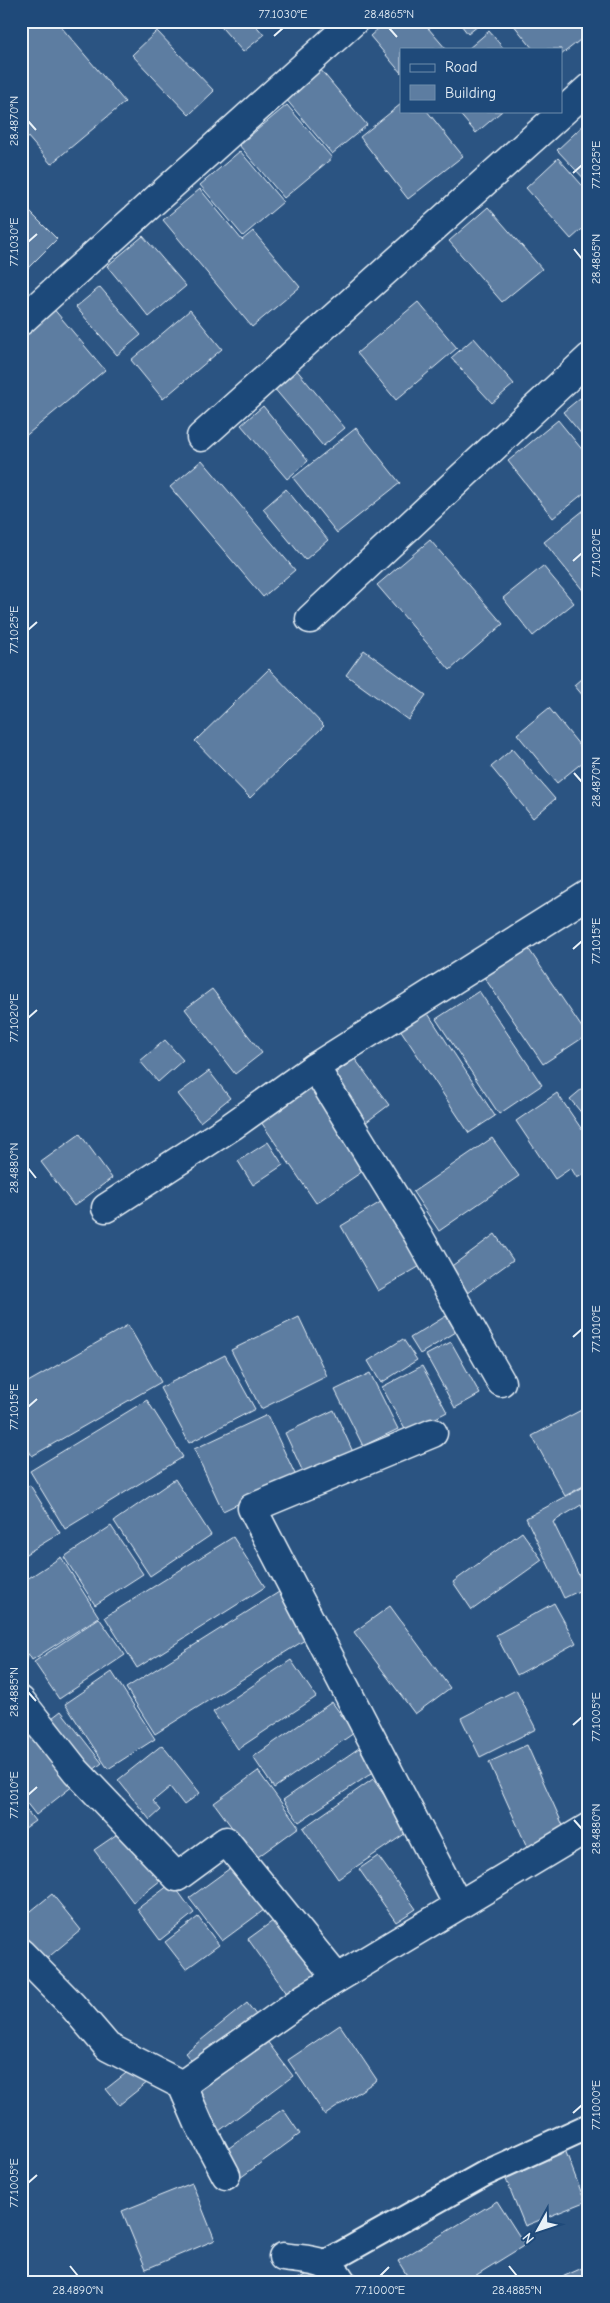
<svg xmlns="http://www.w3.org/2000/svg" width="610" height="2303" viewBox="0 0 610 2303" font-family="'Comic Neue',sans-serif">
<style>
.building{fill:#5d7da1;stroke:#e8f1f8}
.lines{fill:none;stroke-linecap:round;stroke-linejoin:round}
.lane-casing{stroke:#e8f1f8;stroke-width:28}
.street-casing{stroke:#e8f1f8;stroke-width:31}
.lane{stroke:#1f4a7a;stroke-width:24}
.street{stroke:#1f4a7a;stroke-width:28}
.ticks{fill:none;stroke:#e8f1f8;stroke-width:2}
.neatline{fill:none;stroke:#e8f1f8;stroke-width:2}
.ticks-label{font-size:12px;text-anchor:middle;fill:#e8f1f8}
</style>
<rect width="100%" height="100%" fill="#2b5482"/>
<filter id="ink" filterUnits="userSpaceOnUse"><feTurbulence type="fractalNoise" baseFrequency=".02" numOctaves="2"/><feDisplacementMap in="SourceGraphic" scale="10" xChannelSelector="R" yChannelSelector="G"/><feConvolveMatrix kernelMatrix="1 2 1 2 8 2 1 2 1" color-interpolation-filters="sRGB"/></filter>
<g filter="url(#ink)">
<g class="building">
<polygon points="21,21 56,21 125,102 51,164 21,129"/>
<polygon points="216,21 252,21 264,35 243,52"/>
<polygon points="387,21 422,21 446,49 401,49 401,73 370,36"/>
<polygon points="458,21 484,21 468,34"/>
<polygon points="516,21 584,21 589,27 589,33 561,55 561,49 533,49 513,24"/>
<polygon points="157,31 214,91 189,115 132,55"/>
<polygon points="489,31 504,49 468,49"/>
<polygon points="320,69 367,125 332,154 285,98"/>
<polygon points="401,104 401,111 427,111 463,156 408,199 360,137"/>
<polygon points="287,105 332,158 284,198 239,145"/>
<polygon points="457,111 502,111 476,133"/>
<polygon points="589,120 589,184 557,150"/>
<polygon points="240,151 283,202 243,236 200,185"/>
<polygon points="558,158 589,193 589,223 571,239 526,188"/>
<polygon points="200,189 242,240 253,231 300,287 252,327 163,220"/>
<polygon points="21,203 57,239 21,275"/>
<polygon points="488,207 542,269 502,302 449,241"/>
<polygon points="143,236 186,286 149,317 107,266"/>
<polygon points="100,287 141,335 117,355 76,307"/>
<polygon points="418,302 457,348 396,400 357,353"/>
<polygon points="52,307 105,370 23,438 21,436 21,333"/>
<polygon points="190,310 222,349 163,399 131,360"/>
<polygon points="474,338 514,384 492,403 451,358"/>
<polygon points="295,368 345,428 323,446 273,387"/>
<polygon points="589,392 589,402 584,396"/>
<polygon points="580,398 589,408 589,443 563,412"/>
<polygon points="263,406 308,461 287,479 241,425"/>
<polygon points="558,420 589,458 589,489 553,518 508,461"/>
<polygon points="356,428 400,483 337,533 293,478"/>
<polygon points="202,460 295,570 263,597 170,487"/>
<polygon points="286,489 328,540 305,560 263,509"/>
<polygon points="589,506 589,592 586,594 544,542"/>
<polygon points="430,540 503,624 450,670 377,585"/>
<polygon points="543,566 574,603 533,636 503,598"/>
<polygon points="364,650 426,695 408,720 346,675"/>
<polygon points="269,669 324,726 250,798 195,741"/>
<polygon points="589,672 589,703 574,685"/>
<polygon points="549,708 589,757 557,783 517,734"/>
<polygon points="512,749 555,799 533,818 491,767"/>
<polygon points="528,948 587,1035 543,1064 484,977"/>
<polygon points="212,989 262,1053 235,1074 185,1009"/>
<polygon points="479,991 542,1085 499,1114 436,1019"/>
<polygon points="425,1009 495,1116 469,1133 398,1026"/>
<polygon points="165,1040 183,1060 158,1082 140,1061"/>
<polygon points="355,1059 389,1105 365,1123 331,1076"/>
<polygon points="209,1071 230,1098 200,1122 178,1094"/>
<polygon points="313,1083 369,1167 316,1203 259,1119"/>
<polygon points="589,1083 589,1122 570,1099"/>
<polygon points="557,1093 589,1140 589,1171 577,1178 571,1168 555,1179 516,1121"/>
<polygon points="80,1134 112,1178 74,1206 41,1162"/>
<polygon points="492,1138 519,1176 439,1231 413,1192"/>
<polygon points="268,1142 283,1165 253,1185 238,1161"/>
<polygon points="384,1200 422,1265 378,1291 341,1226"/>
<polygon points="495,1234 513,1260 463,1296 445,1271"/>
<polygon points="446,1316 456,1332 420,1354 410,1338"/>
<polygon points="299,1317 327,1376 261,1409 231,1350"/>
<polygon points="128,1325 161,1382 32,1456 21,1437 21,1386"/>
<polygon points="403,1339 417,1360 381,1383 368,1361"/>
<polygon points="451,1342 480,1394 455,1408 426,1355"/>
<polygon points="225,1355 255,1409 189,1443 160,1388"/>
<polygon points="422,1366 447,1412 407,1433 382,1387"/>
<polygon points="370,1373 398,1429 363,1446 335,1390"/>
<polygon points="147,1400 183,1457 65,1529 30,1471"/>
<polygon points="589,1406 589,1483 565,1496 532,1436"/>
<polygon points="334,1410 353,1452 304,1474 285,1433"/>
<polygon points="267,1415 296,1476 223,1511 194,1449"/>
<polygon points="175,1479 211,1535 150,1576 114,1521"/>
<polygon points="589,1484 589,1524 581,1505 553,1522 585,1588 564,1598 526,1518"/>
<polygon points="30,1485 60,1533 21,1557 21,1490"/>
<polygon points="111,1526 143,1574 95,1605 64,1557"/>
<polygon points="522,1532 542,1560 472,1610 453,1582"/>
<polygon points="233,1537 265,1587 137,1668 105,1617"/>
<polygon points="61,1557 99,1617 32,1660 21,1642 21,1583"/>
<polygon points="279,1592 308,1638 155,1734 126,1688"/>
<polygon points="554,1603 576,1643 517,1675 496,1635"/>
<polygon points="390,1606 450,1688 415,1714 354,1632"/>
<polygon points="99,1618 125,1655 59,1699 34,1662"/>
<polygon points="21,1647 28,1658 21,1662"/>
<polygon points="291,1660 316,1697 238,1749 213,1712"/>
<polygon points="112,1672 155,1739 108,1769 65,1704"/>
<polygon points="516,1690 536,1729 480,1757 461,1718"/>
<polygon points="332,1702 354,1733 274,1788 253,1757"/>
<polygon points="61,1711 102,1763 36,1815 21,1796 21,1742"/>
<polygon points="162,1745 200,1793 184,1805 170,1787 153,1801 161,1810 150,1820 118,1780"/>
<polygon points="527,1745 565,1830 527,1847 489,1762"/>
<polygon points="359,1748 375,1771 299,1822 283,1800"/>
<polygon points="258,1771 299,1827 255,1859 214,1803"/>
<polygon points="373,1779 409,1831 338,1879 303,1828"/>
<polygon points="21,1803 35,1821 21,1831"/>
<polygon points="126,1828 170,1873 133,1902 94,1850"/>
<polygon points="378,1856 416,1909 396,1922 359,1869"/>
<polygon points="240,1861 272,1904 222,1941 189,1898"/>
<polygon points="172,1883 194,1913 160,1940 137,1909"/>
<polygon points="52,1894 81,1930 45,1960 21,1931 21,1919"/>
<polygon points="198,1917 219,1945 186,1969 165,1942"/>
<polygon points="277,1918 323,1980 293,2002 248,1939"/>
<polygon points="247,2003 260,2020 199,2070 185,2053"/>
<polygon points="340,2025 377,2080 325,2115 288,2060"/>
<polygon points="264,2037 293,2076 219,2131 190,2092"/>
<polygon points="135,2066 148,2082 119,2105 106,2089"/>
<polygon points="283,2109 300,2134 240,2178 222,2153"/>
<polygon points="564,2147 585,2202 525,2226 503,2172"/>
<polygon points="192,2183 215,2240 146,2269 122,2211"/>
<polygon points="497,2201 525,2245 465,2282 411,2282 398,2261"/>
<polygon points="589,2265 589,2282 551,2282"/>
<polygon points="320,2266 329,2282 293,2282"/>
</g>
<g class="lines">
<defs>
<polyline id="lane" points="325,2263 484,2174 589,2126"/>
<g id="street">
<polyline points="21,321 354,21"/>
<polyline points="201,437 589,88"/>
<polyline points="310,619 589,358"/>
<polyline points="106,1208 232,1126 315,1067"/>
<polyline points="501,1382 418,1235 315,1067 589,894"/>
<polyline points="433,1433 252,1508 458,1905"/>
<polyline points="21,1701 76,1771 177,1877 226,1841 337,1978"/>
<polyline points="21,1953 72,2005 108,2047 182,2085 199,2124 226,2175"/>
<polyline points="182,2085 306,1997 589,1827"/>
<path d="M283,2257C308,2261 328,2257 342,2282"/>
</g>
</defs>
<use href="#lane" class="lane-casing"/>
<use href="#street" class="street-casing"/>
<use href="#lane" class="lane"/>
<use href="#street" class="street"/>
</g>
</g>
<path class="ticks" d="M389,28L397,37M274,36L283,28M28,121L36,130M573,173L582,165M28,242L37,234M574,249L582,259M573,561L582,553M28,630L37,622M574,773L582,782M573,949L582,941M28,1018L37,1010M28,1168L36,1178M573,1337L582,1329M28,1407L37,1399M28,1692L36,1701M573,1725L582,1717M28,1795L37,1787M574,1820L582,1829M573,2113L582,2105M28,2183L37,2175M70,2266L78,2276M509,2266L517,2276M380,2276L389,2267"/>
<rect width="610" height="2303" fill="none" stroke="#1f4a7a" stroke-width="55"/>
<rect x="400" y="48" width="162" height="65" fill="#1f4a7a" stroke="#6f8dac"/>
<rect x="410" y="64" width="25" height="8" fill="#1f4a7a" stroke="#6f8dac"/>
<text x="445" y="72" font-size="15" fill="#e8f1f8">Road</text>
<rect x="410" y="85" width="25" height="15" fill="#5d7da1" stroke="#6f8dac"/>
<text x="445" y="98" font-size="15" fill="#e8f1f8">Building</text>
<g transform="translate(538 2230) rotate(230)" stroke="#1f4a7a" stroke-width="4" paint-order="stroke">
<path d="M0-4L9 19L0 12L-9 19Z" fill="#e8f1f8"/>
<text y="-8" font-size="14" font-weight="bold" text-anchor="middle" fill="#e8f1f8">N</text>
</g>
<rect x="28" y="28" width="554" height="2248" class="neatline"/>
<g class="ticks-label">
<text x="283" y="18">77.1030°E</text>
<text x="389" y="18">28.4865°N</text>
<text transform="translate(14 121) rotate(-90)" y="4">28.4870°N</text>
<text transform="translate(596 165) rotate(-90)" y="4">77.1025°E</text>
<text transform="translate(14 242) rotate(-90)" y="4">77.1030°E</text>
<text transform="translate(596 259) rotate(-90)" y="4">28.4865°N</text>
<text transform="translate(596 553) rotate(-90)" y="4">77.1020°E</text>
<text transform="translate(14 630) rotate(-90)" y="4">77.1025°E</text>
<text transform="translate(596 782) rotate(-90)" y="4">28.4870°N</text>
<text transform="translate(596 941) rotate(-90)" y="4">77.1015°E</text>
<text transform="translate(14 1018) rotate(-90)" y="4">77.1020°E</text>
<text transform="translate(14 1168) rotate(-90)" y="4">28.4880°N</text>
<text transform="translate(596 1329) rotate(-90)" y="4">77.1010°E</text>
<text transform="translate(14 1407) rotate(-90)" y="4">77.1015°E</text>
<text transform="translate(14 1692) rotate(-90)" y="4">28.4885°N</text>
<text transform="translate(596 1717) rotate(-90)" y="4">77.1005°E</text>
<text transform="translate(14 1795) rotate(-90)" y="4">77.1010°E</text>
<text transform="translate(596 1829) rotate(-90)" y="4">28.4880°N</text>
<text transform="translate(596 2105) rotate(-90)" y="4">77.1000°E</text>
<text transform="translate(14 2183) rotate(-90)" y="4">77.1005°E</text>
<text x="78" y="2294">28.4890°N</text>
<text x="380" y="2294">77.1000°E</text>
<text x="517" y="2294">28.4885°N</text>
</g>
</svg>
